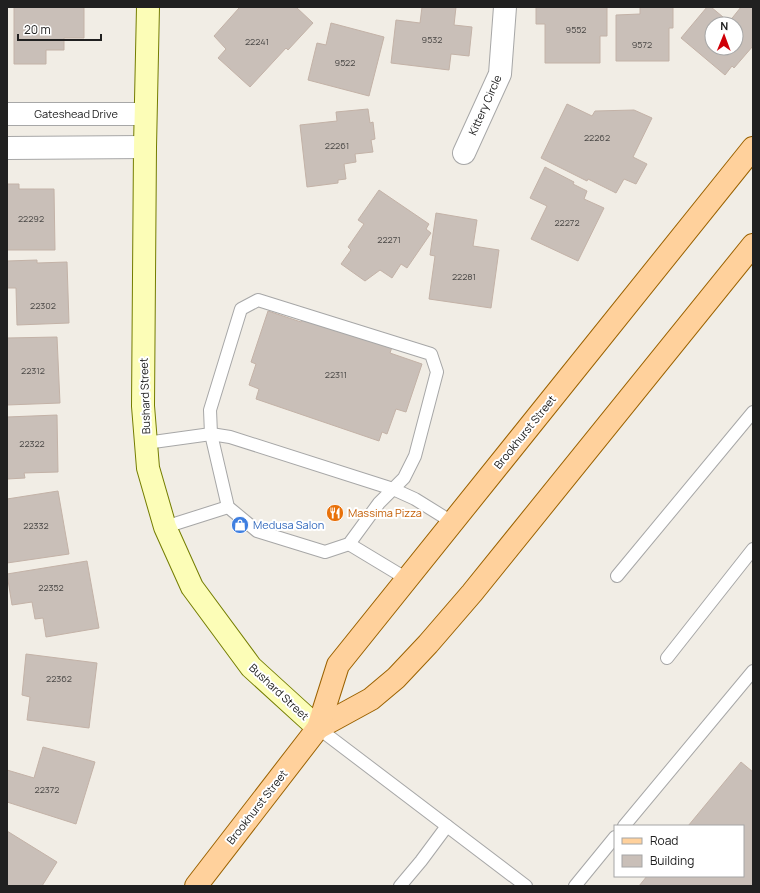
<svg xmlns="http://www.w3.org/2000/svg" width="760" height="893" viewBox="0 0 760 893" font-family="Manrope,sans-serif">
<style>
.building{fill:#c9bfb8;stroke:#c3b2a7;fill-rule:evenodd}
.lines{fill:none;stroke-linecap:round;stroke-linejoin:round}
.lane-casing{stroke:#a7a7a7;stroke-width:14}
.street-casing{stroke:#a7a7a7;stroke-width:24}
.secondary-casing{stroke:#747d00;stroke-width:24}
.primary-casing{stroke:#9b6200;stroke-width:24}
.lane{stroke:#fff;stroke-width:12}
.street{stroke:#fff;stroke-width:22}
.secondary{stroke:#fcfdb7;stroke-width:22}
.primary{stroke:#ffd19c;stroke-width:22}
.labels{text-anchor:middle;stroke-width:4;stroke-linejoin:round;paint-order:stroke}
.number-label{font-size:9px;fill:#4a4846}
.street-label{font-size:11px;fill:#202020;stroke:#fff}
.food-label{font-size:11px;fill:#c56008;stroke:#fff;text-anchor:start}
.shop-label{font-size:11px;fill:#366cbe;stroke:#fff;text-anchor:start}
</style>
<rect width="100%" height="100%" fill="#f1ede5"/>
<g class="building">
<polygon points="14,7 84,7 84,38 64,38 64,50 46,50 46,64 14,64"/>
<polygon points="237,7 296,7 313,23 288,50 286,48 250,87 218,58 226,49 214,36 239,8"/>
<polygon points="422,7 456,7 454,25 472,27 469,56 451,54 449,70 391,63 396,20 420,23"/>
<polygon points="536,7 607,7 607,36 600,36 600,63 545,63 545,24 536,24"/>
<polygon points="640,7 673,7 673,28 669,28 669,61 616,61 616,15 640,14"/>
<path d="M707,7H711L729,22L741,7H753V46L734,68L732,66L725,75L681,38ZM712,24H736V48H712Z"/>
<polygon points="331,23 384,37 369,96 308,80 317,43 326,45"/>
<polygon points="567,104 592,116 595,111 634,110 652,118 633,157 647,164 636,184 624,179 616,193 588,179 587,181 541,158"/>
<polygon points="368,109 370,123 373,122 375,139 371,140 373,152 355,154 356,162 344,164 346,179 338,180 338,183 307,187 300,125 337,121 336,112"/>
<polygon points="545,167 574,182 573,184 587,191 584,199 604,208 578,261 531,239 547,206 530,198"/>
<polygon points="7,184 19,184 19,189 54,189 55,250 7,250"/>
<polygon points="379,190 429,224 426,229 431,233 407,268 401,264 392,278 380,270 365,281 341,264 351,250 348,247 364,224 358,220"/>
<polygon points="436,213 477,220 473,246 499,250 491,308 429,299 435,256 430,255"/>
<polygon points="37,260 37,263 67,262 69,323 17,325 16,288 7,288 7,261"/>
<polygon points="268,311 301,322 303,317 392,347 390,353 422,364 406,412 396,409 387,434 382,432 379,441 256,399 259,389 249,385 256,364 251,362"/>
<polygon points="57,337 60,403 7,405 7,338"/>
<polygon points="57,415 58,472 24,473 25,478 7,479 7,417"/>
<polygon points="58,491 69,554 7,563 7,499"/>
<polygon points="87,561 99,628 46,637 43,618 35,619 32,602 12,605 7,574"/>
<polygon points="26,654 97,663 89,728 27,720 30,697 22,695"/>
<polygon points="43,747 95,762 76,824 7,802 7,770 34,778"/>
<polygon points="741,762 753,772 753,886 639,886 647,876 743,876 743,826 688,826"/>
<polygon points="7,831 57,862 42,886 7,886"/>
</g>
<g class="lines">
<defs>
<g id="lane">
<polygon points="258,300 431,354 437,372 415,456 404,478 379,503 349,544 325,552 257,531 228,507 211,434 210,410 241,309"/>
<polyline points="146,443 211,434 230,437 393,489 415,499 452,522"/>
<polyline points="165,527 228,507"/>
<polyline points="349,544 407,579"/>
<polyline points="617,576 753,412"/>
<polyline points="667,658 753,549"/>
<polyline points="318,728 526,886"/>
<polyline points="624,826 753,671"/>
<polyline points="400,886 421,861 447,826"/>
<polyline points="575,886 615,837"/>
</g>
<g id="street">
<polyline points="7,114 145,114"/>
<polyline points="7,148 145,147"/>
<polyline points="464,153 500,74 505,7"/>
</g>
<polyline id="secondary" points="148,7 145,147 143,406 148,468 165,527 192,587 251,667 318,728"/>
<g id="primary">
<polyline points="318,728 371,699 396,678 428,644 472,593 753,245"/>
<polyline points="196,886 318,728 338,665 753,148"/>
</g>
</defs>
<use href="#lane" class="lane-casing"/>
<use href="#street" class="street-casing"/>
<use href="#secondary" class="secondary-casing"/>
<use href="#primary" class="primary-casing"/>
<use href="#lane" class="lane"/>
<use href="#street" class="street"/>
<use href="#secondary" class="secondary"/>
<use href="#primary" class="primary"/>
</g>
<defs>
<symbol id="restaurant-disc" viewBox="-11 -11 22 22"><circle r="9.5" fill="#e8710a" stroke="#fff"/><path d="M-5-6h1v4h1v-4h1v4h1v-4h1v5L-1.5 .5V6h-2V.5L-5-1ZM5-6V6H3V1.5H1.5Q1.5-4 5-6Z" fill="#fff"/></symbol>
<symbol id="shop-disc" viewBox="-11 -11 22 22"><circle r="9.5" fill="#3f7fe0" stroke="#fff"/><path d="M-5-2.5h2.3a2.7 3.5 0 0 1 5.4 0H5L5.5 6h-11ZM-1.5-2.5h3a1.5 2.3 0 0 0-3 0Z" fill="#fff"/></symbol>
</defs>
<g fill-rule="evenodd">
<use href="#restaurant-disc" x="325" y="503" width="20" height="20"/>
<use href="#shop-disc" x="230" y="515" width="20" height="20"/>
</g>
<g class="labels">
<g class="number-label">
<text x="576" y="33">9552</text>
<text x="432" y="43">9532</text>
<text x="257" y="45">22241</text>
<text x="642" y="48">9572</text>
<text x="345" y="66">9522</text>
<text x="597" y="141">22262</text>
<text x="337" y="149">22261</text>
<text x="31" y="222">22292</text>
<text x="567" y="226">22272</text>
<text x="389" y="243">22271</text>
<text x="464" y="280">22281</text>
<text x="43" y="309">22302</text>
<text x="33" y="374">22312</text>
<text x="336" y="378">22311</text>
<text x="32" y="447">22322</text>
<text x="36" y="529">22332</text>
<text x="51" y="591">22352</text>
<text x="59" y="682">22362</text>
<text x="47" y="793">22372</text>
</g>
<g class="street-label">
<text transform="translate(485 105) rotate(-66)" y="4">Kittery Circle</text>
<text x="76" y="118">Gateshead Drive</text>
<text transform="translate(145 396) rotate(-92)" y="4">Bushard Street</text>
<text transform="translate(525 432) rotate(-51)" y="4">Brookhurst Street</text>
<text transform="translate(279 692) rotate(43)" y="4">Bushard Street</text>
<text transform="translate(257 807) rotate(-52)" y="4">Brookhurst Street</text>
</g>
<g class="food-label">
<text x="348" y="517">Massima Pizza</text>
</g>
<g class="shop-label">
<text x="253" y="529">Medusa Salon</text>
</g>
</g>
<rect width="760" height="893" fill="none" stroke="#202020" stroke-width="16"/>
<rect x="614" y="825" width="130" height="52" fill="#ffffff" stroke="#a6a6a6"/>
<rect x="622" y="838" width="20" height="6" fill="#ffd19c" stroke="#a6a6a6"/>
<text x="650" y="845" font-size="12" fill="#202020">Road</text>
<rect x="622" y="855" width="20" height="12" fill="#c9bfb8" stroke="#a6a6a6"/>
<text x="650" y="865" font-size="12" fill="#202020">Building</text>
<g transform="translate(724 36) rotate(1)"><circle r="19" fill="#ffffff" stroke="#a6a6a6"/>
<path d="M0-3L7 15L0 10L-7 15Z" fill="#cf0008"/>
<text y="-6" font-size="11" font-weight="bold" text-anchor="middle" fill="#202020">N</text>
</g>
<path d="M18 34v6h83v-6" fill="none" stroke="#202020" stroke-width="2"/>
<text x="24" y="34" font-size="12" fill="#202020" stroke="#ffffff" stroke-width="3" paint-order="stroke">20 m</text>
</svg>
